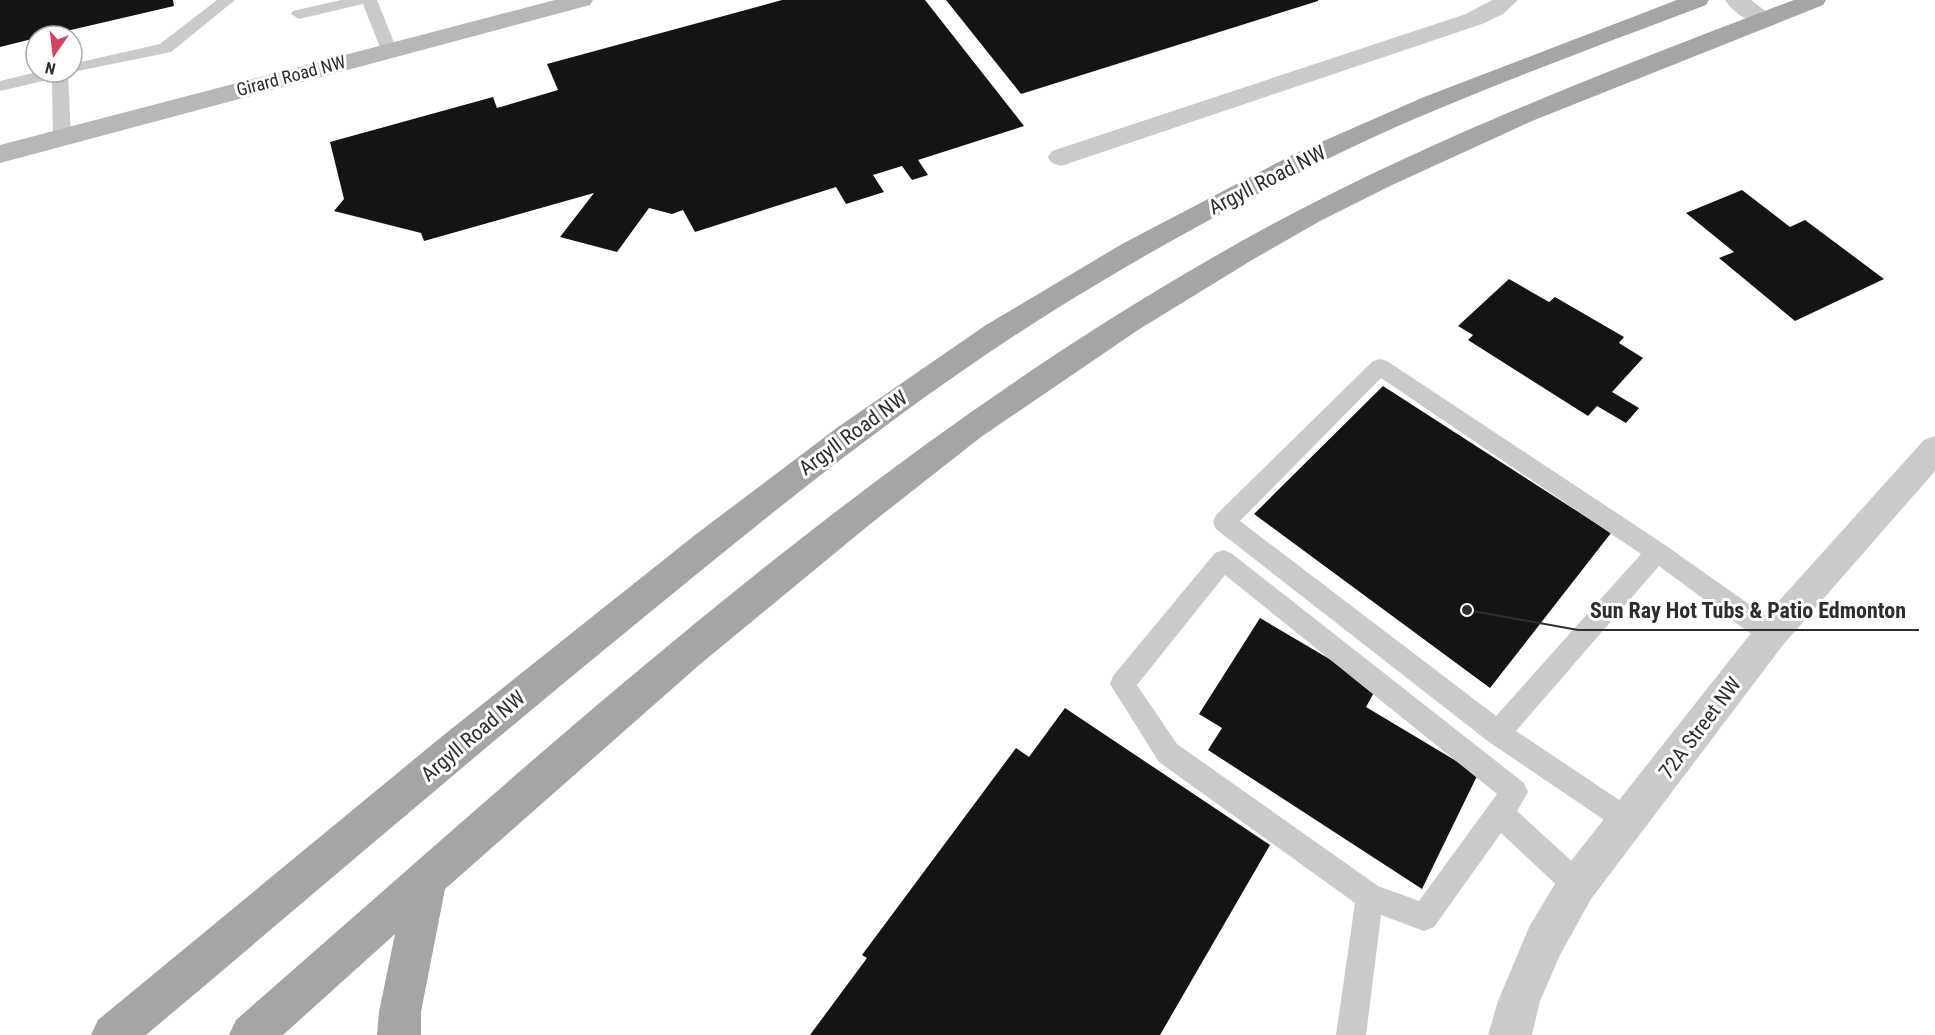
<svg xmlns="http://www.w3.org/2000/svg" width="1935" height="1035" viewBox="0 0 1935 1035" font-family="'Roboto Condensed',sans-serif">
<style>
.building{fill:#141414}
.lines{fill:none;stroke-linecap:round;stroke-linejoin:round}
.lane{fill:#cacaca;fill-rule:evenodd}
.street{fill:#cacaca;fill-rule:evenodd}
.secondary{fill:#b7b7b7;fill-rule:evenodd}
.primary{fill:#a5a5a5;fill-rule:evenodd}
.labels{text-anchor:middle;stroke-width:6;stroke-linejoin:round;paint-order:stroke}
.far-street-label{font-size:18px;fill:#2d2d2d;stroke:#fff}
.street-label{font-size:21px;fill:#2d2d2d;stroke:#fff}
.leader{fill:none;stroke:#2d2d2d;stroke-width:2}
.callout-dot{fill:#2d2d2d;stroke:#fff;stroke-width:2}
.callout-label{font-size:22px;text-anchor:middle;font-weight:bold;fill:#2d2d2d;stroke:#fff;stroke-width:6;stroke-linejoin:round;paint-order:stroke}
</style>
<rect width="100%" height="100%" fill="#fff"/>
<g class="building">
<polygon points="0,0 173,0 174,6 45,36 36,36 36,38 0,47"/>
<polygon points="782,0 925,0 1024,126 918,160 928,175 912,180 902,166 873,175 884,192 846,204 836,187 695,232 683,210 672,214 649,208 617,252 560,237 594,193 424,241 421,233 334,211 344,199 330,142 493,97 497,108 558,90 547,64"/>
<polygon points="946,0 1318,0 1318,1 1021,94"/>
<polygon points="1742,190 1790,227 1805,220 1884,279 1795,321 1719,258 1734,252 1686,213"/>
<polygon points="1509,279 1549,302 1555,297 1624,337 1619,343 1643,358 1612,392 1639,408 1626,423 1597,406 1588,416 1468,340 1473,335 1458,326"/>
<polygon points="1383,386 1611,533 1490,688 1254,514"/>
<polygon points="1260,618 1377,687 1366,707 1478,774 1422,889 1208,750 1222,728 1199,714"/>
<polygon points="1065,708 1270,845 1160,1035 810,1035 867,958 862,955 1016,748 1029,757"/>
</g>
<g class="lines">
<g class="lane">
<polygon points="217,0 235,0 171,52 68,73 71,138 68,142 56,142 53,138 52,79 0,91 0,81 37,72 72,72 72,64 160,44"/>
<polygon points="341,0 377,0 397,50 395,54 383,54 381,50 363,4 299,19 291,14 293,11"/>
<path d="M1380,359L1387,361L1665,545L1780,626L1783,634L1780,642L1771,645L1762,642L1659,566L1516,731L1637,812L1641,821L1637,830L1628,834L1619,830L1489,742L1216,529L1213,522L1216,515L1373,361ZM1381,378L1641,554L1496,716L1240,521Z"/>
<path d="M1223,550L1231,553L1524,783L1528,792L1517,811L1587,875L1591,885L1587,895L1577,899L1567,895L1501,833L1434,927L1424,931L1381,915L1366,1035H1336L1355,903L1159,762L1110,684L1113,676L1215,553ZM1225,575L1497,794L1419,901L1378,886L1177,744L1137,685Z"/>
</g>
<g class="street">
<polygon points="1492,0 1518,0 1503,14 1482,24 1070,163 1061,166 1052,163 1048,157 1052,151 1466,14"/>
<path d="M1725,0H1751L1777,20L1773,25C1757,29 1734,14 1725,0Z"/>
<polygon points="1935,436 1935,471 1783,645 1591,899 1560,955 1540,1001 1532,1035 1488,1035 1498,1001 1530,925 1563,871 1759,623 1924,440"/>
</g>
<polygon class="secondary" points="555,0 593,0 590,5 0,163 0,145"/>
<g class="primary">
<path d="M1677,0H1709L1706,5C1603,44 1499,82 1398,126C1280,179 1166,241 1056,309C914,398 783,503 654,609C483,748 315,893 146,1035H91L98,1020L440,738L695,535L838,427L986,325L1122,244L1296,153L1424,97Z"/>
<path d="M1794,0H1826L1823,5L1532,121L1390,186L1320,221L1252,260L1138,330L981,437L869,525L698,666L445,889L421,1012V1035H377L379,1012L395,934L283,1035H229L236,1020C552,744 865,453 1233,246C1412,145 1603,73 1794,0Z"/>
</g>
</g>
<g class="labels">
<g class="far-street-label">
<text transform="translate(291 76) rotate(-15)" y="6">Girard Road NW</text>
</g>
<g class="street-label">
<text transform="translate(1267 180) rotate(-27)" y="7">Argyll Road NW</text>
<text transform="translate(853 433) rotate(-36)" y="7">Argyll Road NW</text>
<text transform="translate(1700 728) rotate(-53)" y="7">72A Street NW</text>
<text transform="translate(473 736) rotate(-40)" y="7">Argyll Road NW</text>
</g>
</g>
<path class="leader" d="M1467 610L1578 630H1919"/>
<circle class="callout-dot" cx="1467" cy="610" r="6"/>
<g class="callout-label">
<text x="1748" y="618">Sun Ray Hot Tubs &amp; Patio Edmonton</text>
</g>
<g transform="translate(54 54) rotate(194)"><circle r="28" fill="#ffffff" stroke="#ababab" stroke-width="1.5"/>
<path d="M0-4.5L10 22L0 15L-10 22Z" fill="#d04462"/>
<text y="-9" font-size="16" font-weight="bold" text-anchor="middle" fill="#2d2d2d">N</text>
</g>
</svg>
